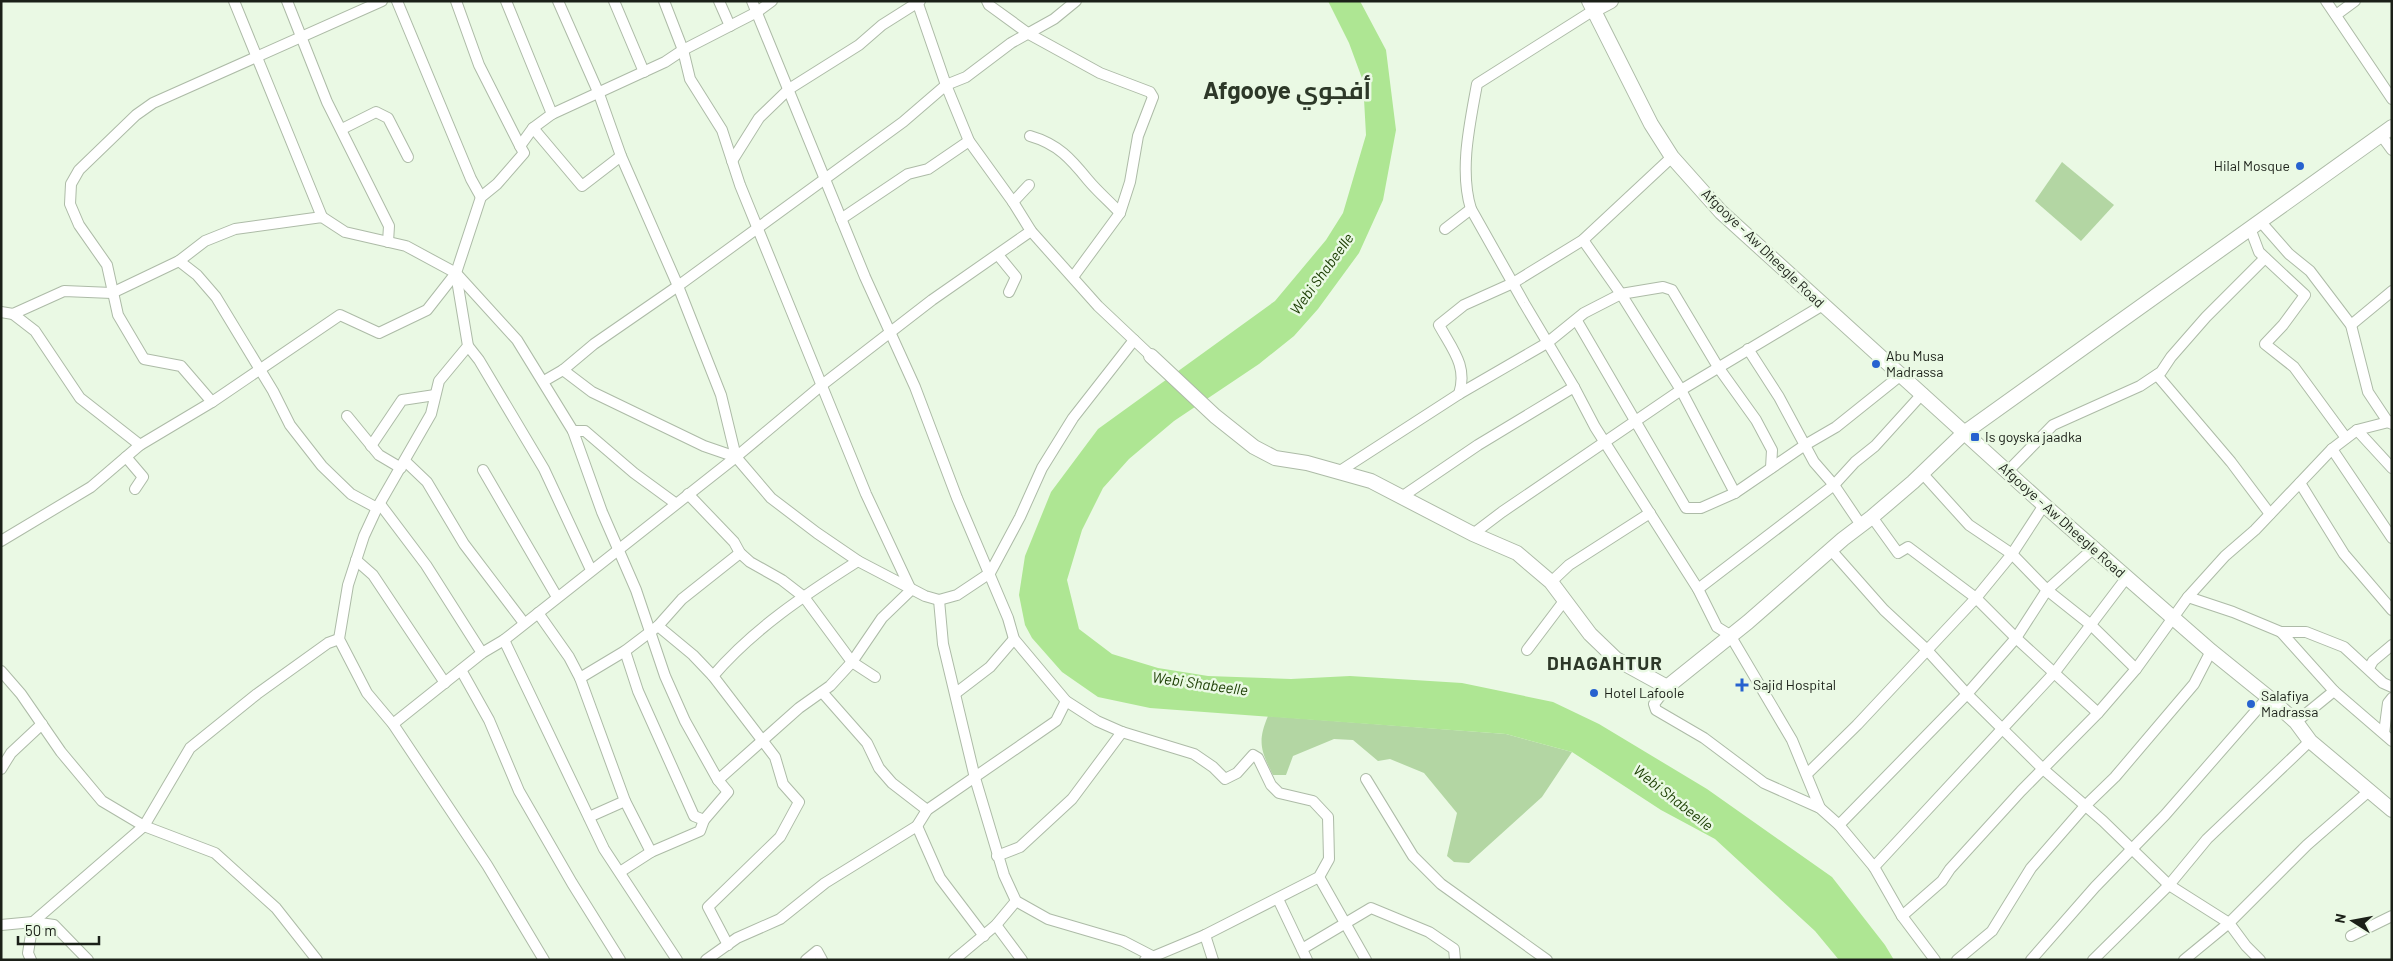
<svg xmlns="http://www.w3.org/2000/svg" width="2393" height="961" viewBox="0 0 2393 961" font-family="Barlow,Cairo,sans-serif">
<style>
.green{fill:#b3d6a3}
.water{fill:#aee693}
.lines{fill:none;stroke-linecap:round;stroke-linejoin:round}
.street-casing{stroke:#adbba7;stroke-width:12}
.secondary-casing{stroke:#adbba7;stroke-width:16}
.street{stroke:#fff;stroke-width:10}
.secondary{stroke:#fff;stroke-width:14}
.poi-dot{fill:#2762cf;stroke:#eaf9e4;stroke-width:2}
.labels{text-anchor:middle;stroke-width:5;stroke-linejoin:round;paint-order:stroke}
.poi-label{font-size:14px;fill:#1b2018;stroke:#eaf9e4;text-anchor:start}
.street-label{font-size:14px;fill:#1b2018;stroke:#eaf9e4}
.water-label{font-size:15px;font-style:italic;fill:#1a3c01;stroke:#eaf9e4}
.district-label{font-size:19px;font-weight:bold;letter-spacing:1px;fill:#2d3828;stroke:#eaf9e4}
.town-label{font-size:24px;font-weight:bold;fill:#2d3828;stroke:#eaf9e4}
</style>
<rect width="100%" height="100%" fill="#eaf9e4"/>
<g class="green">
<polygon points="2062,162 2114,205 2081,241 2035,201"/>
<path d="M1268,716L1506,734L1572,752L1542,797L1469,863L1454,862L1447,856L1457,813L1424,773L1390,759L1378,761L1353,740L1334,739L1293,756L1286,775H1273C1261,751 1257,742 1268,716Z"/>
</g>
<polygon class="water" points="1328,1 1360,1 1386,50 1396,130 1383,200 1359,253 1318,309 1294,336 1259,364 1174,421 1129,459 1103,488 1082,530 1067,580 1079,629 1112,654 1158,668 1208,676 1291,679 1350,676 1462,683 1553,702 1599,724 1707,789 1832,877 1885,945 1894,960 1839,960 1815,931 1715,839 1661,810 1572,752 1506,734 1150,708 1098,697 1062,672 1032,638 1025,625 1019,595 1025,556 1051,492 1098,429 1275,301 1326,240 1343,213 1366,135 1363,81 1349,43"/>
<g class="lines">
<defs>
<g id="street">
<polyline points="234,1 322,217"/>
<polyline points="287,1 327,102 389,226 388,242"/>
<polyline points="397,1 471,179 481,197"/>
<polyline points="456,1 479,65 520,146"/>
<polyline points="506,1 552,114"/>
<polyline points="558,1 599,94 621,156 678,286 721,395 736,457 771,498 817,533 858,561 925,596 939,600 957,595 990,573 1020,517 1042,468 1073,418 1134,340"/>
<polyline points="614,1 644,72"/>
<polyline points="719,1 730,26"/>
<polyline points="752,1 865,277 915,387 957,498 1008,618 1014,639 1066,701 1097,721 1122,732 1194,754 1213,767 1225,779 1237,773 1253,755 1258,758 1271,785 1279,793 1313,801 1328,817 1329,859 1319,877 1205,935 1145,960"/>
<polyline points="917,1 946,85 969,141 1013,202 1031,231 1098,306 1151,356"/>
<polyline points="987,1 989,5 1029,34 1100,73 1150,92 1153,97 1138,136 1130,182 1120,213 1073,277"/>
<polyline points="2326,1 2392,99"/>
<path d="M1594,10L1477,84C1470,123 1459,170 1471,209L1524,303L1574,387L1595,427L1698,589L1717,627L1730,635L1792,740L1820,808"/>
<polyline points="2336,15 2355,1"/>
<polyline points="533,128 582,186 621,156"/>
<polyline points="342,129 376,112 388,118 408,157"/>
<polyline points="2381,135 2392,150"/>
<path d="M1030,136C1058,144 1071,159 1088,180C1098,192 1110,202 1120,213"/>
<polyline points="732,161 759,118 789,89 859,45 882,25 920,1"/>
<polyline points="1013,202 1029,185"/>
<polyline points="841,219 908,174 928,169 969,141"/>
<polyline points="2260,221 2289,254 2310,271 2351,325 2368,392 2388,422 2392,424"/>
<polyline points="2250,228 2259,252 2305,295 2283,325 2265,344 2294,367 2346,438"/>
<polyline points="1445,229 1471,209"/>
<polyline points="1583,240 1621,294 1681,390 1735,493"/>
<polyline points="998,255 1016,277 1009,292"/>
<polyline points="179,261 197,275 216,297 273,391 290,425 322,466 351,494 377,508"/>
<polyline points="456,274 468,346 439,381 431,414 377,508 364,536 348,585 339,639 367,693 393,724 487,865 544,960"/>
<polyline points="1,312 13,314 64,291 112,293 179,261 205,241 235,229 322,217 345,232 406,246 456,273 517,340 573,431 602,512 636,590 665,676 685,721 718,780 799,708 830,686 852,662 882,618 911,590 866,494 740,185 722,130 690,79 683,50 664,1"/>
<polyline points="13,314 35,331 80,398 140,445"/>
<polyline points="1577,321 1686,508 1701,508 1735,493 1805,445 1836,427 1901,375"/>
<polyline points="2351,325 2392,291"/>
<polyline points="468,346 479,360 544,469 591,570"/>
<polyline points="1748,349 1779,397 1814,462 1834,485 1861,525"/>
<polyline points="563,370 592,392 704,446 736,457"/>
<polyline points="2157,375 2231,462 2270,514"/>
<polyline points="544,381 563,370 594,344 678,286 903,122 946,85 966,77 1011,43 1054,19 1076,1"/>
<path d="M1459,394C1468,366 1452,349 1439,325L1464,305L1513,283L1583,240L1672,157"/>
<polyline points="212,402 181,366 144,359 118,315 107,265 79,225 70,204 71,184 79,170 136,115 153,103 382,1"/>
<polyline points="347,416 379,455 401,468"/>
<polyline points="2357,430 2392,468"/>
<polyline points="573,431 585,431 634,473 675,503"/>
<polyline points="371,446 402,400 435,395"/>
<polyline points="2332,449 2392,538"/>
<polyline points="126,457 143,477 135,489"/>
<polyline points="405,461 427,482 464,544 524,623"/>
<polyline points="483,470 557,597"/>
<polyline points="1340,471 1459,394 1547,343 1584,313 1621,294 1663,287 1672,290 1718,367 1756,420 1772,450 1771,468"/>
<polyline points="2008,471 2053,425 2140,386 2161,372 2171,357 2206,317 2265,258"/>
<polyline points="1922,473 1969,525 2012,554 2047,590 2091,625 2136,669"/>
<polyline points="2300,483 2344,554 2392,610"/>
<polyline points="688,494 734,542 740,553 750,562 782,580 804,597 852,662 875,677"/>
<polyline points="1403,496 1478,445 1574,387"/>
<polyline points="380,504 426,565 482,653"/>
<polyline points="1872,517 1898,553 1908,547 1976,598 2016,638 2098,713"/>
<polyline points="1473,534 1502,512 1681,390 1823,305"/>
<polyline points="1,541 91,487 140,445 212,402 340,315 379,333 427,310 456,273 481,197 497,184 524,153 520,146 533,128 552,114 665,62 683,50 757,12 772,1"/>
<polyline points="1831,550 1884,610 1926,649 1967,694 2043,769 2103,821 2169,885 2229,923 2246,946 2260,960"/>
<polyline points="356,560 373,575 445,683"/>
<polyline points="1551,582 1569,565 1650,513"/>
<polyline points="1698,589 1834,485 1855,462 1875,446 1923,393"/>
<polyline points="2188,597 2233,612 2281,632 2306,632 2344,647 2383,683 2392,687"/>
<polyline points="939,600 943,644 975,778 1004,875 1016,901 1048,919 1123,941 1152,956 1151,960"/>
<polyline points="538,613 569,657 580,678 625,801 651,852"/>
<polyline points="658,626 693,655 713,676 775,757 783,784 799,802 780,837 708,907 728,945"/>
<polyline points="2281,632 2334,691"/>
<polyline points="504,640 604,849 677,960"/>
<polyline points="1527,650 1564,601"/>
<polyline points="625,651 638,691 694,816 704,820 728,792 718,780"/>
<polyline points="2369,668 2373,661 2392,645"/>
<polyline points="461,670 489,720 519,791 572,883 620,960"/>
<polyline points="1,671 21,694 61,752 102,801 144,826 215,853 276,908 317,960"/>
<path d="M713,676C753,629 806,594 858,561"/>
<polyline points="580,678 625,651 658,626 682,599 740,553"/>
<polyline points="1667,687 1654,704 1656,710 1704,738 1764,783 1820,808 1839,825 1874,867 1902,916 1935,960"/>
<polyline points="822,692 867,743 879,768 892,783 927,810"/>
<polyline points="956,693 990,667 1014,639"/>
<polyline points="2296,722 2334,691 2392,741"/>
<polyline points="393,724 482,653 504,640 736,457 822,385 932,300 1031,231"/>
<polyline points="2384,733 2388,703 2392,698"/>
<polyline points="1,769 11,753 42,724"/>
<polyline points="1807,774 1857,725 1976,598 2012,554 2044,505"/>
<polyline points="1366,779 1413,856 1441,884 1547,960"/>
<polyline points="589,817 625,801"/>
<polyline points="1839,825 1967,694 2016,638 2047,590 2095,547"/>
<polyline points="917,826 940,878 984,936"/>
<polyline points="997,856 1020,847 1072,799 1122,732"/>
<polyline points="1874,867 2055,672 2127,577"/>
<polyline points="620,872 651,852 700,831 704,820"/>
<polyline points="1319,877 1366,960"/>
<polyline points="1278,899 1307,960"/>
<polyline points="1902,916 1942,881 1950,869 2021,791 2098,713 2136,669 2188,597 2225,556 2255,530 2332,449 2357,430 2392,421"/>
<polyline points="1,925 33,922 54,925 88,960"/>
<polyline points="996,925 1022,960"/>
<polyline points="1205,935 1213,960"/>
<polyline points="2351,936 2392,916"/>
<polyline points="1302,949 1371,908 1429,932 1454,949 1455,960"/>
<polyline points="31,960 28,953 33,922 144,826 190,748 257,694 328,643 339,639"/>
<polyline points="706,960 737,938 780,919 825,883 917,826 927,810 1056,721 1066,701"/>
<polyline points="806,960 817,951 822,960"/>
<polyline points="954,960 996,925 1016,901"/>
<polyline points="1957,960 1992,931 2031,868 2085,806 2115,777 2194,684 2211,651"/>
<polyline points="2031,960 2095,887 2165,815 2268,697"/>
<polyline points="2093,960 2169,885 2207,839 2310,741"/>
<polyline points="2184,960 2229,923 2307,845 2369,791"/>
</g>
<g id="secondary">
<polyline points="1589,1 1651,124 1672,157 1721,212 2044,505 2211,651 2268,697 2296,722 2310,741 2392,810"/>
<polyline points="1594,10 1611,1"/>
<polyline points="1151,356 1215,416 1254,447 1275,458 1307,463 1371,481 1473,534 1517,553 1551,582 1590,634 1616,659 1667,687 1748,622 1843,539 1872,517 1913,482 1964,433 2392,127"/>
</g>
</defs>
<use href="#street" class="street-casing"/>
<use href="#secondary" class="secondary-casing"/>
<use href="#street" class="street"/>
<use href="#secondary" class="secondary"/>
</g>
<g class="poi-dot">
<circle cx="2300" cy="166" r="5"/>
<circle cx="1876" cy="364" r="5"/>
<rect x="1970" y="432" width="10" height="10" rx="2.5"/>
<path d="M1739.5 677.5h5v5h5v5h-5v5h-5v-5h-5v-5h5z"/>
<circle cx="1594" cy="693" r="5"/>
<circle cx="2251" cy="704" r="5"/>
</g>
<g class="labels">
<g class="poi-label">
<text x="2290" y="171" text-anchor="end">Hilal Mosque</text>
<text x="1886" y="361">Abu Musa<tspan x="1886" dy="16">Madrassa</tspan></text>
<text x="1985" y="442">Is goyska jaadka</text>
<text x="1753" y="690">Sajid Hospital</text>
<text x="1604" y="698">Hotel Lafoole</text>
<text x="2261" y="701">Salafiya<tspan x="2261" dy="16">Madrassa</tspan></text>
</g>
<g class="street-label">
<text transform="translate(1763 248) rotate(44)" y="5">Afgooye - Aw Dheegle Road</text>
<text transform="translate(2062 520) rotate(42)" y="5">Afgooye - Aw Dheegle Road</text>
</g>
<g class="water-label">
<text transform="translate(1322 274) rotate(-54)" y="5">Webi Shabeelle</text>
<text transform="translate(1200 684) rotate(8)" y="5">Webi Shabeelle</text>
<text transform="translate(1673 798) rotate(38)" y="5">Webi Shabeelle</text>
</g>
<g class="district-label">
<text x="1605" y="670">DHAGAHTUR</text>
</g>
<g class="town-label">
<text x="1287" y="99">Afgooye أفجوي</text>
</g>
</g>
<rect width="2393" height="961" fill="none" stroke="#1b2018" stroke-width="5"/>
<g transform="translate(2353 921) rotate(281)" stroke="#eaf9e4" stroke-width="4" paint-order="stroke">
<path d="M0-4L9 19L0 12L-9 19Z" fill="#1b2018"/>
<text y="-8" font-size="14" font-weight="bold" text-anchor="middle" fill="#1b2018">N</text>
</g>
<path d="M18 936v8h81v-8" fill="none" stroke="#1b2018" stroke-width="2.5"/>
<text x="25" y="936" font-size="15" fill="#1b2018" stroke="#eaf9e4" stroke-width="4" paint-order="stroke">50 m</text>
</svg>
